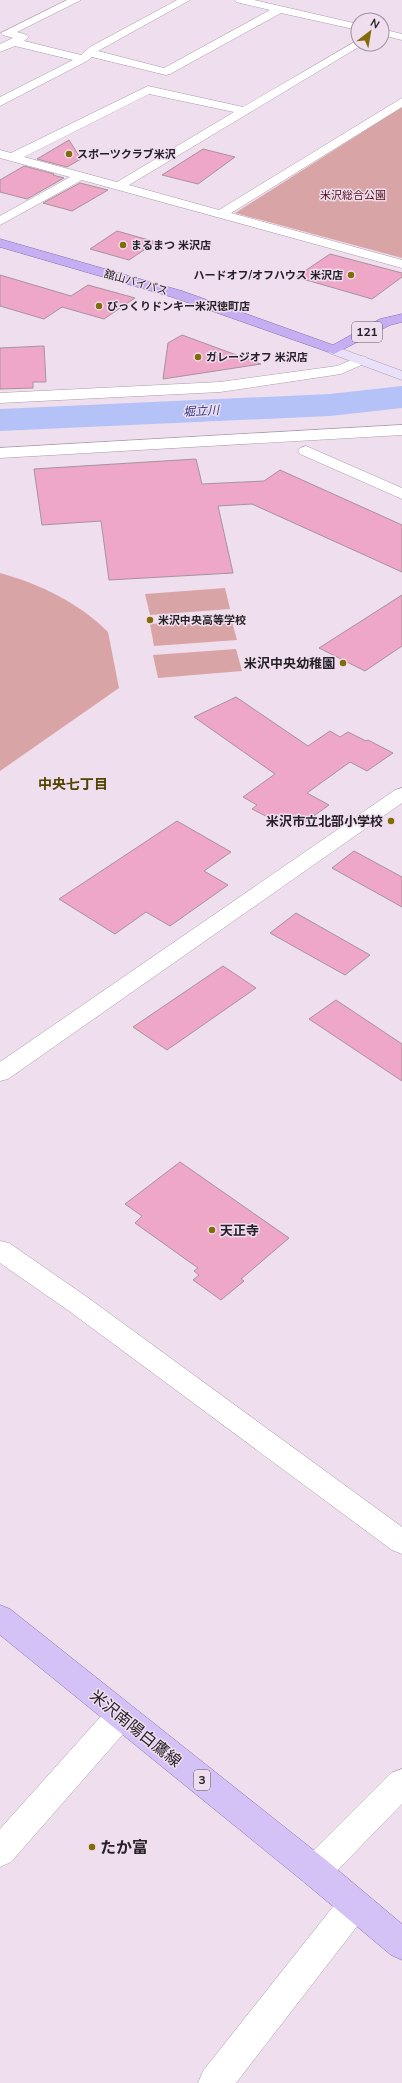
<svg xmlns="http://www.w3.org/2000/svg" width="402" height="2083" viewBox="0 0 402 2083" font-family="'Nunito Sans','Noto Sans JP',sans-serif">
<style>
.green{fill:#d9a4a6}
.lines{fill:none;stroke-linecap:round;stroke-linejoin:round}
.river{fill:#b4c2f7;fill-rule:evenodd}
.building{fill:#efa7c8;stroke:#a7929b}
.minor-casing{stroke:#aa9bab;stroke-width:1}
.secondary-casing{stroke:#aa9bab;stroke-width:1}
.primary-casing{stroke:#8570aa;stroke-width:1}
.trunk-casing{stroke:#8570aa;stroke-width:1}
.minor{fill:#fff;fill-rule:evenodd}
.secondary{fill:#e9e1fa;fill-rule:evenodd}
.primary{fill:#d4c2f6;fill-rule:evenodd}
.trunk{fill:#c6aef3;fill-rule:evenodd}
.poi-dot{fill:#826c08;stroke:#eedeee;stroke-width:1.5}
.labels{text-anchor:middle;stroke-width:3;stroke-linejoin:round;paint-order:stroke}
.far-poi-label{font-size:11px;font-weight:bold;fill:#272127;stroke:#eedeee;text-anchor:start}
.far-park-label{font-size:11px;fill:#510b18;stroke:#eedeee}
.far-street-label{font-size:11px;fill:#272127;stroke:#eedeee}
.shield{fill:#eedeee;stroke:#635a63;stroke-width:1}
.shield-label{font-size:12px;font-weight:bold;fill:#272127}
.far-water-label{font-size:12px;font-style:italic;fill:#303b86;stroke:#eedeee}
.poi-label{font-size:13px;font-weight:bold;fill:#272127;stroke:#eedeee;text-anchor:end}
.neighbourhood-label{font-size:14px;font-weight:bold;fill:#514200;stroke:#eedeee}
.near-street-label{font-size:16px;fill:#272127;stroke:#eedeee}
.near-poi-label{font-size:16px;font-weight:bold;fill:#272127;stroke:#eedeee;text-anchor:start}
</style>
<rect width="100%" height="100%" fill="#eedeee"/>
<g class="green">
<polygon points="402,107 402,258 235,213"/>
<path d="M0,573C40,584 79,603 108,632L119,688L0,771Z"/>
<polygon points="225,588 230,609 150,615 145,594"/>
<polygon points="231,618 237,640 154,646 150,624"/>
<polygon points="236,649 242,671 158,678 153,655"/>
</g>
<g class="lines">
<polygon class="river" points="402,386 402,408 330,416 0,431 0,409 330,394"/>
</g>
<g class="building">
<polygon points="69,140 81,159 67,167 37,159"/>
<polygon points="203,149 235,157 198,184 162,175"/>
<polygon points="24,166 54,174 53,175 64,178 27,199 0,192 0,180"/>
<polygon points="80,183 108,190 72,211 43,203"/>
<polygon points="117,231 156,242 129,260 90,249"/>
<polygon points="330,254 402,273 402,277 372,299 296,277"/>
<polygon points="0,275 71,296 88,285 135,298 104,319 62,307 44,319 0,306"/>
<polygon points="182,335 261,364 163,379 168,343"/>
<polygon points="44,346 46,382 33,382 33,388 0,389 0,348"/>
<polygon points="196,459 202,484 264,481 280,470 402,525 402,572 252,504 218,506 233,573 109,580 101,521 42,525 34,469"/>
<polygon points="402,595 402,646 365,671 319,648"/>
<polygon points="236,697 308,746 330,731 340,737 348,732 366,741 368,740 393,753 367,771 350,762 307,793 329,805 301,825 290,819 283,825 252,809 257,805 243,797 275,774 194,717"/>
<polygon points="177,821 231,852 204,871 228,885 170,926 146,912 115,934 59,899"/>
<polygon points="354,851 402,877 402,907 332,868"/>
<polygon points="296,913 370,955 345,975 270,933"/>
<polygon points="223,966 256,988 167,1050 133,1027"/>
<polygon points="336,1000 402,1044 402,1081 309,1019"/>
<polygon points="180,1162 289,1238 241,1279 244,1281 221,1300 193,1280 199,1275 194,1271 198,1268 135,1223 142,1216 125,1204"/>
</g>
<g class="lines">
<defs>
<g id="minor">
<polygon points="67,0 81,0 17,32 27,35 29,37 24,41 81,55 90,47 177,0 190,0 98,51 164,68 270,10 236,2 235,0 254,0 358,24 358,30 281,13 170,74 166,75 92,57 87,61 0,106 0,97 73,60 15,46 0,52 0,44 13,38 3,35 1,33"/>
<polygon points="382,29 402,34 402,40 382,35"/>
<path d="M358,40V44H363L362,45L129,185L219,210L402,98V107L231,213L402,260V268L82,180L0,225V216L70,177L0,158V150L11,153L148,86L243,107ZM149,94L234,112L117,182L24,157Z"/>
<polygon points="361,356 366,357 368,360 366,363 341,374 220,392 0,403 0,393 220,382 337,366"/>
<polygon points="402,425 402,435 0,458 0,448"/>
<polygon points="306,446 402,488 402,499 300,454 298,451 300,448"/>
<polygon points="402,788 402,803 8,1079 0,1081 0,1062 395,790"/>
<polygon points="0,1241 9,1243 87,1297 402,1527 402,1554 392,1550 69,1311 0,1263"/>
<polygon points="121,1702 131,1705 136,1715 131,1725 11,1862 0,1867 0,1829 111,1705"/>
<polygon points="402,1769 402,1804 326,1882 315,1886 304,1882 300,1871 304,1860 391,1773"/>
<polygon points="354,1890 365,1894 370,1905 365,1916 236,2083 198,2083 203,2071 343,1894"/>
</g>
<polygon id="secondary" points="334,346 402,371 402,380 329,353 327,350 329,347"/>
<polygon id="primary" points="0,1605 10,1609 326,1860 402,1924 402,1960 391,1955 304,1882 0,1635"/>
<polygon id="trunk" points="0,239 182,291 333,345 380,319 402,314 402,322 390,325 334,354 172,297 0,247"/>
</defs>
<use href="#minor" class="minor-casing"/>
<use href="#secondary" class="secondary-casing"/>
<use href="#primary" class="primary-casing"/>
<use href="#trunk" class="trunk-casing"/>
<use href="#minor" class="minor"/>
<use href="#secondary" class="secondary"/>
<use href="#primary" class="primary"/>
<use href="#trunk" class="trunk"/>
</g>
<g class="poi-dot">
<circle cx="69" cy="154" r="4"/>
<circle cx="123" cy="245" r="4"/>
<circle cx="351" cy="275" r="4"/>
<circle cx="99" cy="306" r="4"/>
<circle cx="198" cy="357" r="4"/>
<circle cx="150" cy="620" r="4"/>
<circle cx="343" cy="663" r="4"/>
<circle cx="391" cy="821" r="4"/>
<circle cx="212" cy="1230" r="4"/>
<circle cx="92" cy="1847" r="4"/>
</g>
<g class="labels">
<g class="far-poi-label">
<text x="77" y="158">スポーツクラブ米沢</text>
<text x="131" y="249">まるまつ 米沢店</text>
<text x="343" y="279" text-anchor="end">ハードオフ/オフハウス 米沢店</text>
<text x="107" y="310">びっくりドンキー米沢徳町店</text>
<text x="206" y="361">ガレージオフ 米沢店</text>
<text x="158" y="624">米沢中央高等学校</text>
</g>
<g class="far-park-label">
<text x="353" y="199">米沢総合公園</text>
</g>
<g class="far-street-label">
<text transform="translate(136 282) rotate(16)" y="4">舘山バイパス</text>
</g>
<g class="shield">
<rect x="352" y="322" width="30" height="20" rx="3"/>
<rect x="194" y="1770" width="16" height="20" rx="3"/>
</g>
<g class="shield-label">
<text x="367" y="336">121</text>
<text x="202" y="1784">3</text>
</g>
<g class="far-water-label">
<text transform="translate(201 411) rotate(-3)" y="4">堀立川</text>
</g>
<g class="poi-label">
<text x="335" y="668">米沢中央幼稚園</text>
<text x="383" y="826">米沢市立北部小学校</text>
<text x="220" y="1235" text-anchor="start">天正寺</text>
</g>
<g class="neighbourhood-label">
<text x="73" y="789">中央七丁目</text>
</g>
<g class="near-street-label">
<text transform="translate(136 1728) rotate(39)" y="6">米沢南陽白鷹線</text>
</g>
<g class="near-poi-label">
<text x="100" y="1853">たか富</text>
</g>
</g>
<g transform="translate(370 32) rotate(31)"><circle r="19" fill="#eedeee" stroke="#9e929e"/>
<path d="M0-3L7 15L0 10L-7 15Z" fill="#826c08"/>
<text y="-6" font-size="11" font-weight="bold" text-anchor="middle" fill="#272127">N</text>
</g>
</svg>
